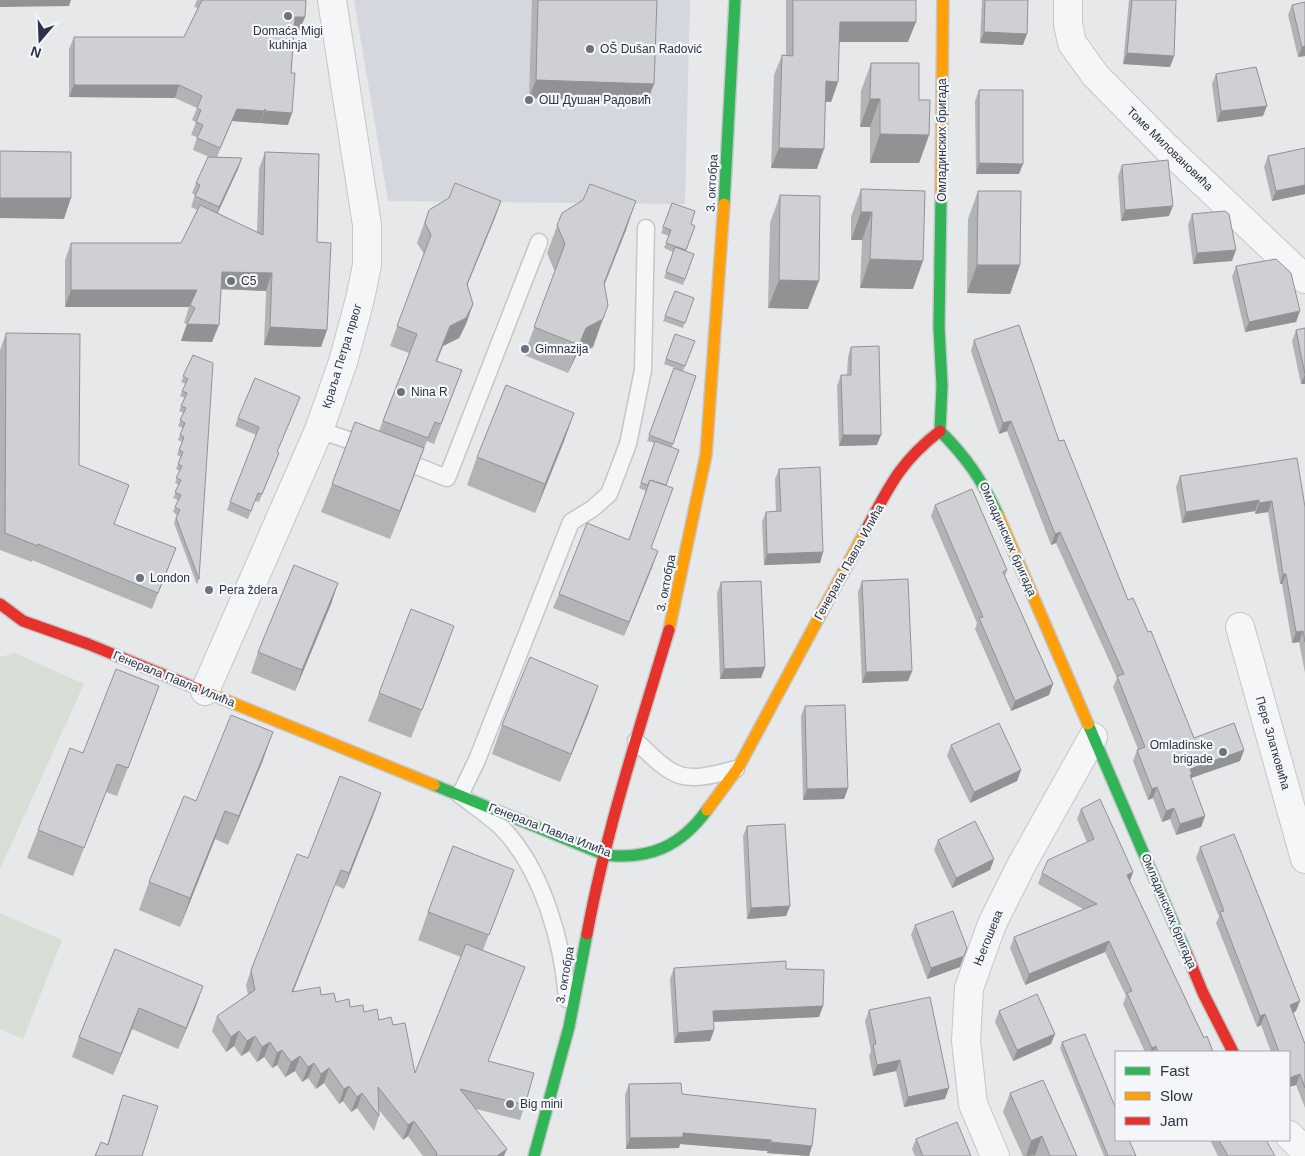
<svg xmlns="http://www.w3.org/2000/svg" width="1305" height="1156" viewBox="0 0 1305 1156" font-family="Arial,sans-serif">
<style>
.built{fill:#d4d7dd}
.green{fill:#d6ded6}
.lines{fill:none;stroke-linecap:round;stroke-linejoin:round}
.lane-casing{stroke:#c4c6c8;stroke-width:19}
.street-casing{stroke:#c4c6c8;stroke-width:30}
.fast-casing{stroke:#c4c6c8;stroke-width:14}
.slow-casing{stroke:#c4c6c8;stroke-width:14}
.jam-casing{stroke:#c4c6c8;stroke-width:14}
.lane{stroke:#f5f6f7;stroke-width:16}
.street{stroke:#f5f6f7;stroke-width:28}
.fast{stroke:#30b455;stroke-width:11}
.slow{stroke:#ff9f0a;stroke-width:11}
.jam{stroke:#e5322d;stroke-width:11}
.wall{fill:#b1b3b5}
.shaded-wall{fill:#909294}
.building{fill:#ced0d3;stroke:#909294}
.poi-dot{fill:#6c737f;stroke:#f4f6f9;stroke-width:2}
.labels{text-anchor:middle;stroke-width:4.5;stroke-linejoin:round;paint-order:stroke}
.poi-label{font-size:12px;fill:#2b3445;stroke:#f4f6f9;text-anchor:start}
.street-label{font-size:12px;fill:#2b3445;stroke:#f4f6f9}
</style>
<rect width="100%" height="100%" fill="#e6e8ea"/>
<polygon class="built" points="354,0 690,0 685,204 388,201"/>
<g class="green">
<polygon points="15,653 84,684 0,869 0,657"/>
<polygon points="0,913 62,940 23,1039 0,1029"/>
</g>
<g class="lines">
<defs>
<g id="lane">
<polyline points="319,430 369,447"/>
<polyline points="399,459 447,478 539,242"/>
<path d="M636,741C676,780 681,784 736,769"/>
<path d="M567,999C563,943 542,867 500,826C488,815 473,805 460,795L477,760L571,522L592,509L609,494L628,444L643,370L646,228"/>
</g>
<g id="street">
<polyline points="1068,0 1068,24 1072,43 1095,75 1166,147 1305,279"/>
<polyline points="1240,627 1305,859"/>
<polyline points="205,691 319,430 343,362 360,299 367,265 367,225 332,0"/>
<polyline points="1289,1135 1305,1151"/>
<polyline points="995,1156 973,1104 966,1041 969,988 992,924 1022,864 1093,737"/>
</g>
<g id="fast">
<path d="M941,196L939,327L942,386L940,431C967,458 982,480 998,515"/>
<polyline points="724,204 735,0"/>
<polyline points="1088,724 1186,952"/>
<path d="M434,785L605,855C650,860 681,846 707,810"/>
<polyline points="534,1156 569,1027 587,934"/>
</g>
<g id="slow">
<polyline points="941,196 943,0"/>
<polyline points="998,515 1088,724"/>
<polyline points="669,630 706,455 724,204"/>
<polyline points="213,695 434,785"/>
<polyline points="707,810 738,768 867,528"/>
</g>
<g id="jam">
<path d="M867,528C890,485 900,462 940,431"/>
<polyline points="0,604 23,621 88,644 213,695"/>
<path d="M587,934C606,831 639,730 669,630"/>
<polyline points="1186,952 1203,993 1233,1052"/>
</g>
</defs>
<use href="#lane" class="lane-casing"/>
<use href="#street" class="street-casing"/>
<use href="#fast" class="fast-casing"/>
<use href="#slow" class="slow-casing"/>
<use href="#jam" class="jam-casing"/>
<use href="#lane" class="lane"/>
<use href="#street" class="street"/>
<use href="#fast" class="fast"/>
<use href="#slow" class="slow"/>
<use href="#jam" class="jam"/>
</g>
<g class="wall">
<polygon points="197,0 306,0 300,30 294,29 288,125 260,123 260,121 260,123 232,121 217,157 242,158 238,169 218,213 257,233 259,169 265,152 317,242 327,330 321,347 264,345 266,291 221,289 212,342 181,341 187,324 184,323 189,307 65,307 65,260 71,243 181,243 197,210 191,207 195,195 192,193 196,183 209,157 193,150 197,137 191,135 196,122 192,120 197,108 175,98 69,97 69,49 74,37 184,37 198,8 194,7"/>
<polygon points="532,0 657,0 647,102 529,98"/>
<polygon points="786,0 916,0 908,42 839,42 838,82 831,102 826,102 817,169 771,168 774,75 782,55 786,55"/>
<polygon points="982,0 1028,0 1023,45 980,43"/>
<polygon points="1129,0 1176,0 1174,56 1170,67 1123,64"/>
<polygon points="1305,2 1305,56 1298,57 1288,15 1292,5"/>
<polygon points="871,63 919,100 929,135 919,163 870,163 870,127 860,127 861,91"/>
<polygon points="1216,74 1263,116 1217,122 1212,84"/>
<polygon points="979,90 1019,174 976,174 975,101"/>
<polygon points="1305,148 1305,194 1272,201 1264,167 1268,156"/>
<polygon points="1122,165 1169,216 1121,221 1118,176"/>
<polygon points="861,189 913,289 860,288 862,240 851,240 851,217"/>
<polygon points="978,191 1020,265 1010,294 967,293 968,219"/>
<polygon points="780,195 808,309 768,308 770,223"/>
<polygon points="501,201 494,220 467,285 473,304 466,324 459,338 443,346 437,361 462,370 434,444 427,441 390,539 321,512 332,484 379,431 409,353 390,346 424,254 417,243 429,210"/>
<polygon points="672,203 691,224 695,226 686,251 694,254 683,285 664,278 673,252 664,248 669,236 661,233"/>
<polygon points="562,213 626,230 604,284 593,347 576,356 568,373 524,355 555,272 547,253"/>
<polygon points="1192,214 1232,261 1193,264 1188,225"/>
<polygon points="1236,266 1300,311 1296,322 1245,332 1232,277"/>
<polygon points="675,291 694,298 683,328 663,321"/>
<polygon points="1305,328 1305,384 1301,384 1292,341 1296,330"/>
<polygon points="6,333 79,465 114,524 176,548 152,609 32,560 32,562 0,550 0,350"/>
<polygon points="675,334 695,341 683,371 664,364"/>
<polygon points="974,340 1059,441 1128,600 1194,738 1244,750 1240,761 1191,778 1205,816 1201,827 1176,835 1170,819 1162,822 1153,798 1148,800 1133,761 1137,750 1138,749 1113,687 1117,678 1056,543 1051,545 1007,431 999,434 971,351"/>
<polygon points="851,347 877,445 839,446 837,386 841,375 847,375 848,357"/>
<polygon points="193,355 199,579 197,585 174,523 177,515 173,512 178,500 173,498 179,485 175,483 180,471 176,469 181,457 177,455 182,442 178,440 183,428 178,426 184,413 179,411 185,398 180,396 186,384 181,382"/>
<polygon points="674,368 696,376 672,447 666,485 651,548 653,565 624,636 553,608 559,594 629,539 646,491 639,488 655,443 647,441"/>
<polygon points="297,405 277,452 279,453 259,502 255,501 248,519 227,510 256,435 235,426 238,418"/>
<polygon points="574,413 564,441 535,513 467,485 477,457"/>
<polygon points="779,469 823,552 820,563 764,565 762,522 766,512 776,512 775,479"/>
<polygon points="1180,476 1305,507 1305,673 1299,642 1292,643 1282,584 1280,584 1268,512 1255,514 1255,511 1182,523 1176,487"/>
<polygon points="935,505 1007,570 1005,576 1053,684 1049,695 1011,711 975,629 977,623 931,516"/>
<polygon points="862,581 912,671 908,681 862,683 858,592"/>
<polygon points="721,582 765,667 761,678 720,679 717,593"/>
<polygon points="338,583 331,604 295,691 251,673 258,652"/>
<polygon points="444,654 411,738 368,721 379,693"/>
<polygon points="159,686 117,796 106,792 73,876 27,858 38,830"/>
<polygon points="598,686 588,714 560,782 492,754 502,725"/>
<polygon points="805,706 848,788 844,799 803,800 801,716"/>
<polygon points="951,745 1021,770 1017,781 970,803 947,756"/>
<polygon points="263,760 228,845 215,839 180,927 139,910 149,882 196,801"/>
<polygon points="376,808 344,889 335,885 293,992 321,995 336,1002 364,1012 379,1020 393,1025 415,1073 461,957 418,940 428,912 503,898 483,950 525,967 488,1061 525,1105 520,1120 476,1109 504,1156 423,1156 408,1136 403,1140 379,1110 379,1116 374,1131 357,1108 351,1112 343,1101 339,1104 324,1083 316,1089 308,1078 302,1082 295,1071 285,1077 277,1065 272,1068 264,1057 257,1062 249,1051 241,1056 234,1046 226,1052 212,1031 217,1016 248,995 246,985 251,970 308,858"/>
<polygon points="1081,809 1133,872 1130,881 1204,1038 1213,1052 1145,1052 1123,1004 1126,996 1105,952 1025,985 1010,948 1014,937 1083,909 1038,884 1042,873 1087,842 1077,819"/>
<polygon points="747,826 790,906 786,916 747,919 743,836"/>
<polygon points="938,840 994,859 990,870 952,888 934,850"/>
<polygon points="1200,847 1296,1011 1293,1013 1305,1044 1305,1108 1296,1085 1289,1087 1289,1052 1271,1052 1261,1025 1257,1027 1216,923 1219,917 1196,858"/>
<polygon points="915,925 960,967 927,979 911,935"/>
<polygon points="115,949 196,1006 178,1049 132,1029 113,1075 72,1057 79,1037"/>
<polygon points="674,968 786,969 823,1006 819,1017 713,1022 714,1030 710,1041 674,1043 670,979"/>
<polygon points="869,1010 945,1099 904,1107 896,1071 873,1076 869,1056 871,1051 865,1021"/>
<polygon points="999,1011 1051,1044 1013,1061 995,1022"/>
<polygon points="1062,1042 1136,1156 1104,1156 1060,1048"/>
<polygon points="629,1084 682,1094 812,1146 809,1156 767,1153 768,1151 680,1144 679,1148 626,1149 625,1095"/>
<polygon points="1010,1093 1077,1156 1023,1156 1003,1112"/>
<polygon points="123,1095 142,1156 107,1145 114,1122"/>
<polygon points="916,1139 971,1156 915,1156 912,1149"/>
<polygon points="1210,1140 1266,1140 1275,1156 1218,1156"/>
</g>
<g class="shaded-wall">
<polygon points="0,0 71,0 69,6 0,7"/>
<polygon points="295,17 305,17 300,30 291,29"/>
<polygon points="840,22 916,22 908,42 833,42"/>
<polygon points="984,32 1027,34 1023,45 980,43"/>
<polygon points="1305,46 1305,56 1298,57 1302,47"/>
<polygon points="1127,53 1174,56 1170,67 1123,64"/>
<polygon points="536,80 654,84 647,102 529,98"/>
<polygon points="826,81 838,82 831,102 819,101"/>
<polygon points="74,85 179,85 175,98 69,97"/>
<polygon points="870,99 880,99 870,127 860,127"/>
<polygon points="1267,106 1263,116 1217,122 1221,111"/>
<polygon points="237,109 265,109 260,123 232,121 215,160"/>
<polygon points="265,111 292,113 288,125 260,123"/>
<polygon points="880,134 929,135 919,163 870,163"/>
<polygon points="779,148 824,149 817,169 771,168"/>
<polygon points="242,158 238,169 215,218 219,207"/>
<polygon points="979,163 1023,164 1019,174 976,174"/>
<polygon points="1305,185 1305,194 1272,201 1276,191"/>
<polygon points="0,198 71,198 64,219 0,218"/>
<polygon points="501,201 494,220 460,303 467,284"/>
<polygon points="636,201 626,230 594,311 604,283"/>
<polygon points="1173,206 1169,216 1121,221 1125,210"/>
<polygon points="861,212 872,212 862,240 851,240"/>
<polygon points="1236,250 1232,261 1193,264 1197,253"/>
<polygon points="870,259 923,261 913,289 860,288"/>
<polygon points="977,265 1020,265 1010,294 967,293"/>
<polygon points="222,272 272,273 266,291 216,289"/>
<polygon points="779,280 819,281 808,309 768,308"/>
<polygon points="71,290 197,290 189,307 65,307"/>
<polygon points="473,304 466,324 459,338 443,346 429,380 436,361 450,326"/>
<polygon points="608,305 593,347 576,356 568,373 579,345 586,328"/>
<polygon points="1300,311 1296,322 1245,332 1249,322"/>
<polygon points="187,324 219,325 212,342 181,341"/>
<polygon points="270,327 327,330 321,347 264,345"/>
<polygon points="1305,374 1305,384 1301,384"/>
<polygon points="574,413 564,441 535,513 545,484"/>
<polygon points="1011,421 1007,431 999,434 1003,423"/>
<polygon points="843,435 881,435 877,445 839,446"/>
<polygon points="424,448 414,476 390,539 400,511"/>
<polygon points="1259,500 1255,511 1182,523 1186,512"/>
<polygon points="1272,501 1268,512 1255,514 1259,503"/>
<polygon points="1060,532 1056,543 1051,545 1055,534"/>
<polygon points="658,551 653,565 624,636 629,622"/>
<polygon points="823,552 820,563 764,565 767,554"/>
<polygon points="1283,574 1286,574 1282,584 1280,584"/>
<polygon points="338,583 331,604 295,691 302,670"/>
<polygon points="454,626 444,654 411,738 422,710"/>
<polygon points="1303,631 1299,642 1292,643 1296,632"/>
<polygon points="765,667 761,678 720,679 724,669"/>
<polygon points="912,671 908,681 862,683 866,672"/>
<polygon points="1053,684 1049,695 1011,711 1015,701"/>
<polygon points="159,686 149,714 117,796 128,768"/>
<polygon points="598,686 588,714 560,782 571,754"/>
<polygon points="273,732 263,760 228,845 239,816"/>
<polygon points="1244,750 1240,761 1191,778 1188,785 1190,769"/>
<polygon points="1021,770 1017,781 970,803 974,792"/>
<polygon points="1157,787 1153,798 1148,800 1152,789"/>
<polygon points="848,788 844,799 803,800 807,789"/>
<polygon points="381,793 376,808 344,889 349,873"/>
<polygon points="1174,808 1170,819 1162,822 1166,811"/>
<polygon points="225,811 215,839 180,927 190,898"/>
<polygon points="1205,816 1201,827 1176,835 1180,824"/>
<polygon points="994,859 990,870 952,888 956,878"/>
<polygon points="341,870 335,885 287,1007 292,992"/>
<polygon points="1133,872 1129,883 1127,875"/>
<polygon points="790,906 786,916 747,919 751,908"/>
<polygon points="1109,941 1105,952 1025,985 1029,974"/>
<polygon points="964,956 960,967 927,979 931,968"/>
<polygon points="203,986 196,1006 178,1049 186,1028"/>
<polygon points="1300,1001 1296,1011 1286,1016 1290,1005"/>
<polygon points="823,1006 819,1017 709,1022 713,1011"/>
<polygon points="139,1008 132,1029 113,1075 121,1054"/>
<polygon points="1265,1014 1261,1025 1257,1027 1260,1016"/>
<polygon points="714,1030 710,1041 674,1043 678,1033"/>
<polygon points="239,1031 234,1046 226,1052 231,1037"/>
<polygon points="1055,1034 1051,1044 1013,1061 1017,1050"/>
<polygon points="255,1036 249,1051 241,1056 247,1041"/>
<polygon points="270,1042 264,1057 257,1062 262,1047"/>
<polygon points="1156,1046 1154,1052 1150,1052 1152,1048"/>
<polygon points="282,1050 277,1065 272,1068 277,1053"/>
<polygon points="300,1056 295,1071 285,1077 291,1062"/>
<polygon points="900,1060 896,1071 873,1076 877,1065"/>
<polygon points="314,1063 308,1078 302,1082 308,1067"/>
<polygon points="329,1068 324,1083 316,1089 321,1074"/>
<polygon points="1300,1074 1296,1085 1289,1087 1289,1078"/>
<polygon points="349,1086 343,1101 339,1104 344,1089"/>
<polygon points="949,1088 945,1099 904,1107 908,1097"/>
<polygon points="362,1093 357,1108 351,1112 357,1097"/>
<polygon points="414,1121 408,1136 403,1140 408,1125"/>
<polygon points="683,1133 771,1140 768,1151 680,1144 679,1148 626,1149 630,1138"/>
<polygon points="1042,1136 1035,1155 1026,1156 1031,1141"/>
<polygon points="771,1142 812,1146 809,1156 767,1153"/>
<polygon points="507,1149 504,1156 497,1156"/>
</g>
<g class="building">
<polygon points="202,0 306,0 305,17 295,17 291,73 295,73 292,113 265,111 265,109 264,111 237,109 220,148 197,138 203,125 196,122 201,110 197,108 202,96 179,85 74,85 74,37 184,37"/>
<polygon points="538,0 657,0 654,84 536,80"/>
<polygon points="793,0 916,0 916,22 840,22 838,82 826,81 824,149 779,148 782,55 793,56"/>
<polygon points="985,0 1028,0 1027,34 984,32"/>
<polygon points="1132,0 1176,0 1174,56 1127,53"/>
<polygon points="1305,2 1305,46 1302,47 1292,5"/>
<polygon points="871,63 919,63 919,100 930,100 929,135 880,134 880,99 870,99"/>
<polygon points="1256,67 1267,106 1221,111 1216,74"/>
<polygon points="979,90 1023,90 1023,164 979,163"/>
<polygon points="1305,148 1305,185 1276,191 1268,156"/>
<polygon points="0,151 71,152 71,198 0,198"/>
<polygon points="265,152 319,154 317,242 331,243 327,330 270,327 272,273 222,272 219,325 187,324 195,308 190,305 197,290 71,290 71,243 181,243 200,205 263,235"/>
<polygon points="208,157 242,158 219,207 195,196 200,185 196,183"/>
<polygon points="1168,160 1173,206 1125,210 1122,165"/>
<polygon points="455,183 501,201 467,284 473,304 466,318 450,326 436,361 462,370 441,424 435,422 428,438 383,421 417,334 397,326 431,235 425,223 429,210 449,198"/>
<polygon points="590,184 636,201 604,283 608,305 603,319 586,328 579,345 534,327 565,244 557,225 562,213 583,200"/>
<polygon points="861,189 925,191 923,261 870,259 872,212 861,212"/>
<polygon points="978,191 1021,191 1020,265 977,265"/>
<polygon points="780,195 820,196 819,281 779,280"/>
<polygon points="672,203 695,211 691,224 695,226 686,250 666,243 671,230 663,227"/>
<polygon points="1225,211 1229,214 1236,250 1197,253 1192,214"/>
<polygon points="675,247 694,254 685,279 666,272"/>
<polygon points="1276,259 1291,273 1300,311 1249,322 1236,266"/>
<polygon points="675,291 694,298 685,323 665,316"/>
<polygon points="1019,325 1059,441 1064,440 1128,600 1133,598 1148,632 1151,631 1194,738 1234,723 1244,750 1190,769 1192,774 1190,775 1205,816 1180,824 1174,808 1166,811 1157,787 1152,789 1137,750 1145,747 1117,676 1124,674 1060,532 1055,534 1011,421 1003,423 974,340"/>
<polygon points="1305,328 1305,374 1296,330"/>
<polygon points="6,333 80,334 79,465 129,485 114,524 176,548 158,593 38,544 38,546 5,533"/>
<polygon points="675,334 695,341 685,366 666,359"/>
<polygon points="879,346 881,435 843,435 841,375 851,375 851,347"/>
<polygon points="193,355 213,363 199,579 176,518 180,510 175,507 181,495 175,492 181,480 176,478 182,466 178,464 183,452 179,450 184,437 180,435 185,423 180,420 186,408 181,406 187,393 182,391 188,379 183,376"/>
<polygon points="674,368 696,376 673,444 649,435"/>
<polygon points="255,378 300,397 277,452 279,453 262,494 258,493 251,511 230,502 259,427 238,418"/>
<polygon points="506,385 574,413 545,484 477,457"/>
<polygon points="355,422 424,448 400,511 332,484"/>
<polygon points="655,441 679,450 666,485 650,480 648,485 641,483"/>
<polygon points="1297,458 1305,507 1305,642 1303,631 1296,632 1286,574 1283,574 1272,501 1259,503 1259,500 1186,512 1180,476"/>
<polygon points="820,467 823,552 767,554 766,512 781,511 779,469"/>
<polygon points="650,480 673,488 651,548 658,551 629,622 559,594 587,523 629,540"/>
<polygon points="972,489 1007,570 1003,572 1053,684 1015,701 979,618 983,617 935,505"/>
<polygon points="294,565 338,583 302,670 258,652"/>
<polygon points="908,579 912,671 866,672 862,581"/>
<polygon points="761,581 765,667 724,669 721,582"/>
<polygon points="411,609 454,626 422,710 379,693"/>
<polygon points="530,657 598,686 571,754 502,725"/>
<polygon points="116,669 159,686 128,768 117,764 84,848 38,830 70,748 83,753"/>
<polygon points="845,705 848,788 807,789 805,706"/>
<polygon points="231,715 273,732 239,816 225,811 190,898 149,882 184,796 196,801"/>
<polygon points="999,723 1021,770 974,792 951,745"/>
<polygon points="340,776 381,793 349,873 341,870 292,992 320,987 321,995 334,993 336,1002 349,999 350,1007 363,1005 364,1012 377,1009 379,1020 391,1017 393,1025 405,1023 415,1073 466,944 525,967 488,1061 534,1073 525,1105 460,1089 507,1149 497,1156 436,1156 437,1153 414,1121 408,1125 378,1087 379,1116 362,1093 357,1097 349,1086 344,1089 329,1068 321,1074 314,1063 308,1067 300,1056 291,1062 282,1050 277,1053 270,1042 262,1047 255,1036 247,1041 239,1031 231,1037 217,1016 255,990 251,970 297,854 308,858"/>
<polygon points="1100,799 1133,872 1127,875 1204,1038 1207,1036 1213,1052 1158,1052 1156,1046 1152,1048 1127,993 1132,991 1109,941 1029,974 1014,937 1097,904 1042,873 1048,860 1094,839 1081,809"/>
<polygon points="975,821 994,859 956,878 938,840"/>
<polygon points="785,824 790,906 751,908 747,826"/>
<polygon points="1234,834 1300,1001 1290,1005 1305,1044 1305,1088 1300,1074 1289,1078 1289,1052 1279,1052 1265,1014 1260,1016 1220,912 1224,911 1200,847"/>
<polygon points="453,846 514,870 489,935 428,912"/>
<polygon points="953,911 967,948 964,956 931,968 915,925"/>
<polygon points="115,949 203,986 186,1028 139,1008 121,1054 79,1037"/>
<polygon points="786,961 786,969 824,970 823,1006 713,1011 714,1030 678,1033 674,968"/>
<polygon points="1037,994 1055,1034 1017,1050 999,1011"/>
<polygon points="930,997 949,1088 908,1097 900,1060 877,1065 873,1045 876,1044 869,1010"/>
<polygon points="1085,1034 1116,1109 1116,1140 1129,1140 1136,1156 1108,1156 1062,1042"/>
<polygon points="1043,1080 1077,1156 1050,1156 1042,1136 1031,1141 1010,1093"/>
<polygon points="681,1083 682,1094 816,1109 812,1146 771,1142 771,1140 683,1133 683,1137 630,1138 629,1084"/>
<polygon points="123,1095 158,1106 142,1156 95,1156 101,1142 108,1145"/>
<polygon points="957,1122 971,1156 923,1156 916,1139"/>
<polygon points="1219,1140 1266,1140 1275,1156 1228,1156"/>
</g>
<g class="poi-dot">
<circle cx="288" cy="16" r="5"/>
<circle cx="590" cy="49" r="5"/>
<circle cx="529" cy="100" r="5"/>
<circle cx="231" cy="281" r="5"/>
<circle cx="525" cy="349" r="5"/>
<circle cx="401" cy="392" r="5"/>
<circle cx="140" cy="578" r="5"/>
<circle cx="209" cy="590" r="5"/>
<circle cx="1223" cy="752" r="5"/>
<circle cx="510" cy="1104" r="5"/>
</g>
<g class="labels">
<g class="poi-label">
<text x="288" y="35" text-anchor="middle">Domaća Migi<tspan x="288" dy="14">kuhinja</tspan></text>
<text x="600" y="53">OŠ Dušan Radović</text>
<text x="539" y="104">ОШ Душан Радовић</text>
<text x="241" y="285">C5</text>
<text x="535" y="353">Gimnazija</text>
<text x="411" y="396">Nina R</text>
<text x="150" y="582">London</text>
<text x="219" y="594">Pera ždera</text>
<text x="1213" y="749" text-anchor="end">Omladinske<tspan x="1213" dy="14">brigade</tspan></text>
<text x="520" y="1108">Big mini</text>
</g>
<g class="street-label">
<text transform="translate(942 140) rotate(-90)" y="4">Омладинских бригада</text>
<text transform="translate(1170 149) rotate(44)" y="4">Томе Миловановића</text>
<text transform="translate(712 183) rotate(-87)" y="4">3. октобра</text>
<text transform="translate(342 356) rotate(-73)" y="4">Краља Петра првог</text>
<text transform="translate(1008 539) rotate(66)" y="4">Омладинских бригада</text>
<text transform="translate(849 562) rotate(-61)" y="4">Генерала Павла Илића</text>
<text transform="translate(666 583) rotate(-79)" y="4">3. октобра</text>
<text transform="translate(174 679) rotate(22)" y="4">Генерала Павла Илића</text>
<text transform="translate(1273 743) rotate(74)" y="4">Пере Златковића</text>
<text transform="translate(550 830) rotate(21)" y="4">Генерала Павла Илића</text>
<text transform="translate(1169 911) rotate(67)" y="4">Омладинских бригада</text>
<text transform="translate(988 938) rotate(-68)" y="4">Његошева</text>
<text transform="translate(565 975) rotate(-80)" y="4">3. октобра</text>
</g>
</g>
<rect x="1115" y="1051" width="175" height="90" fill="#f4f6f9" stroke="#a4a8b1"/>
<rect x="1125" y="1067" width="25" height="8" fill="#30b455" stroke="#a4a8b1"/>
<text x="1160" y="1076" font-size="15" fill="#2b3445">Fast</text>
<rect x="1125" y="1092" width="25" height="8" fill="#ff9f0a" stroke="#a4a8b1"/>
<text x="1160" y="1101" font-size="15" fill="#2b3445">Slow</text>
<rect x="1125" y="1117" width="25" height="8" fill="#e5322d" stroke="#a4a8b1"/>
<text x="1160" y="1126" font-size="15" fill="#2b3445">Jam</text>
<g transform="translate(40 40) rotate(199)" stroke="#f4f6f9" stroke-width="4" paint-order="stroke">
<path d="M0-4L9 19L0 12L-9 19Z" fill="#2b3445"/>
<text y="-8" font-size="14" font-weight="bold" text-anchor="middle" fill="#2b3445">N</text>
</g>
</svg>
